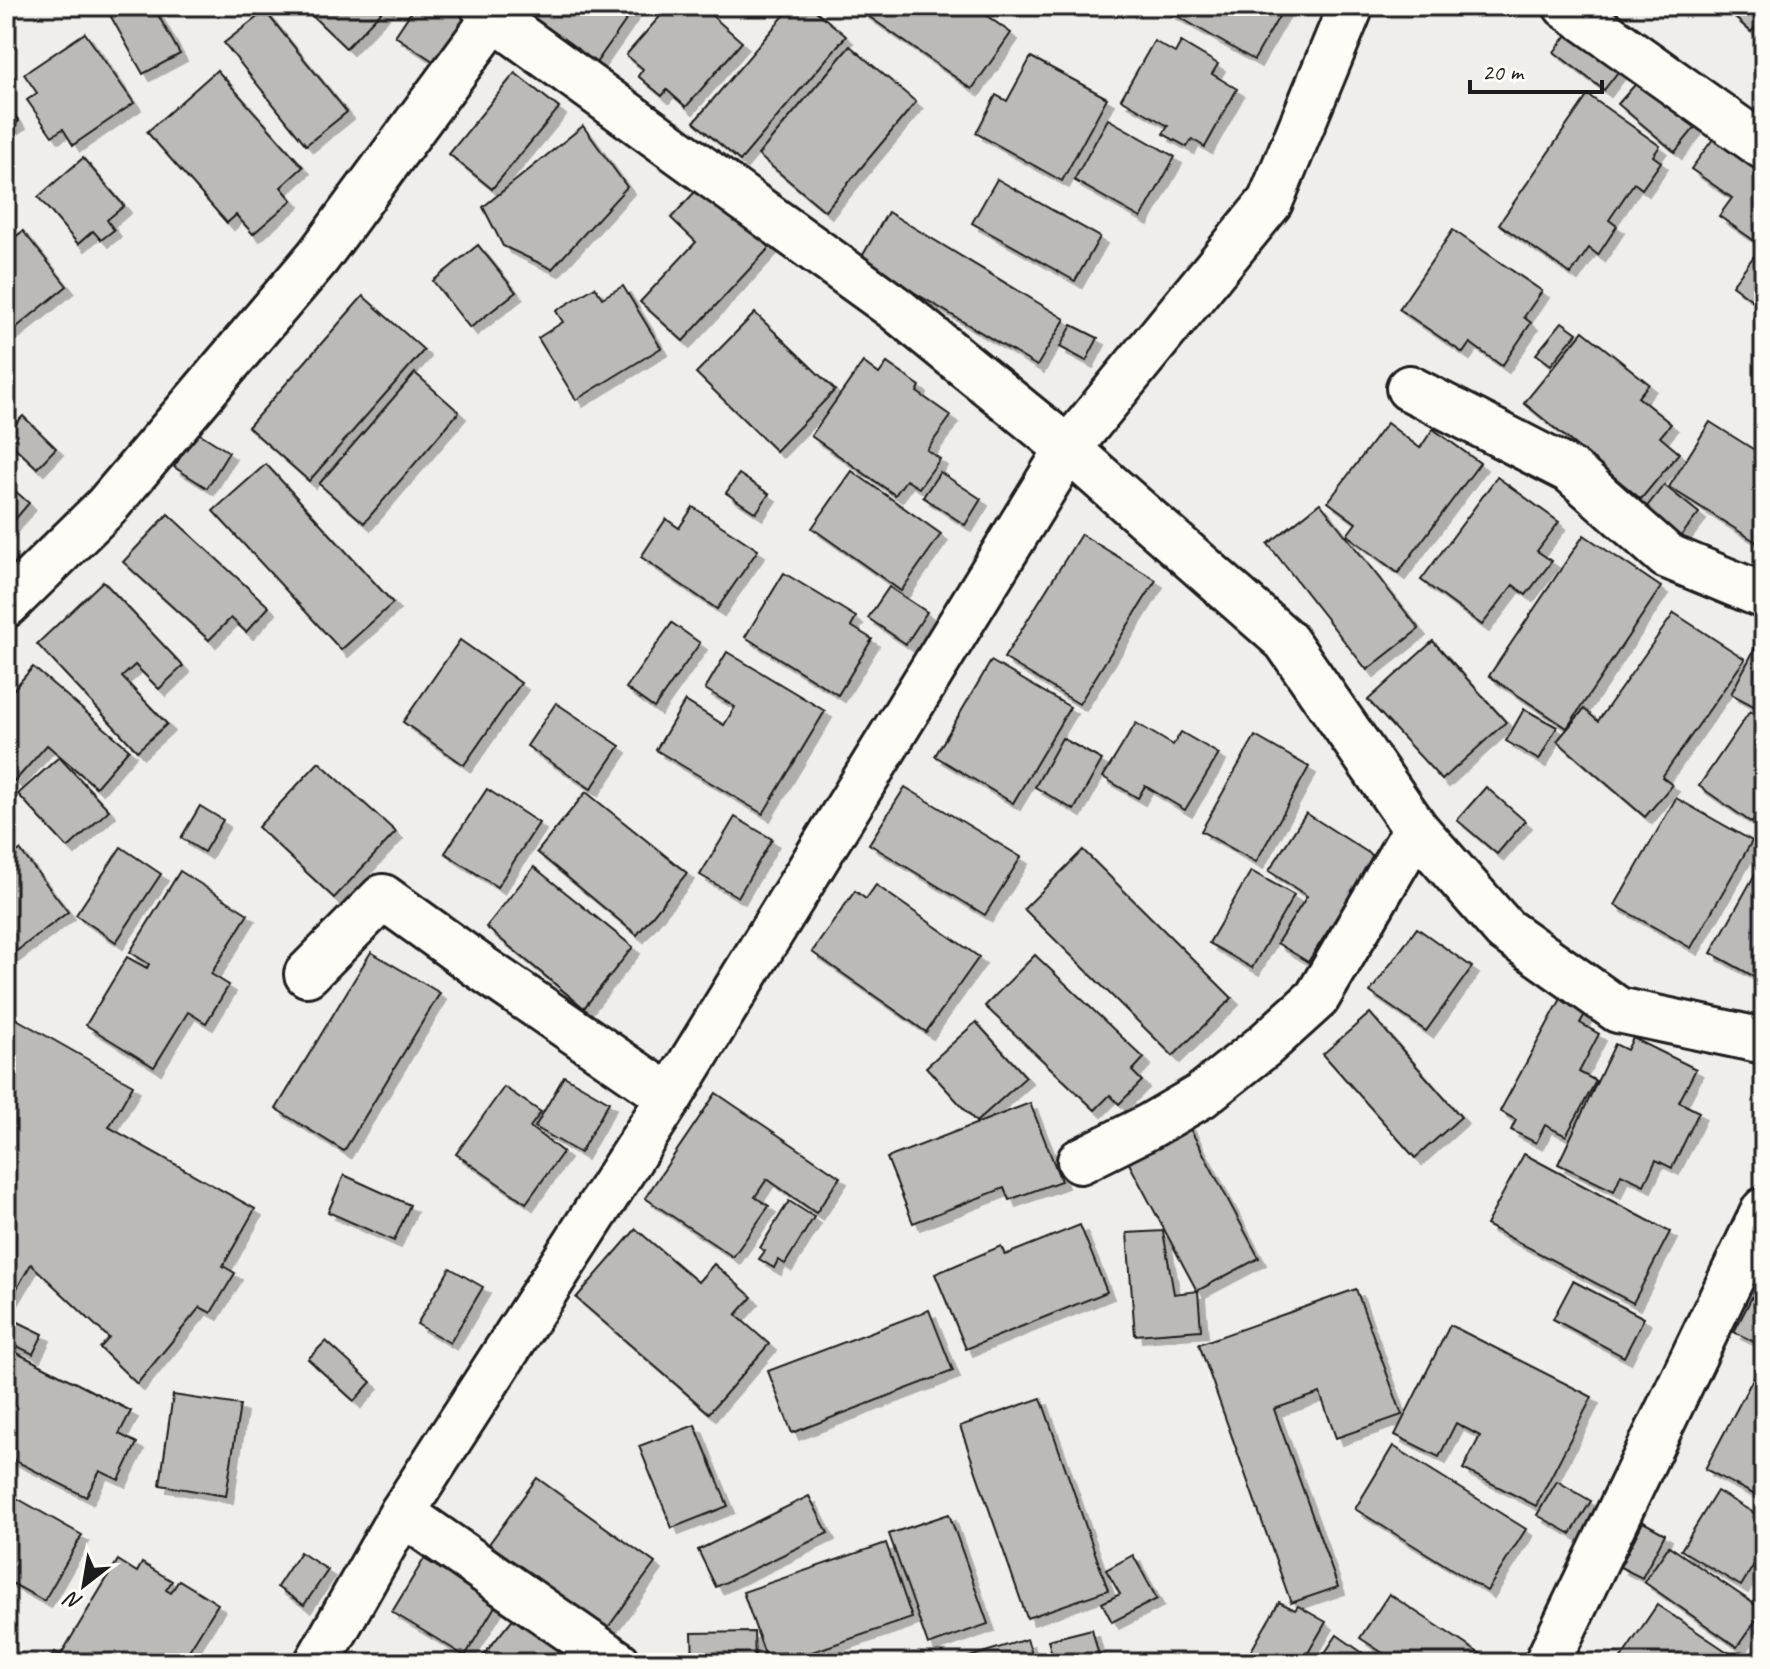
<svg xmlns="http://www.w3.org/2000/svg" width="1770" height="1669" viewBox="0 0 1770 1669" font-family="Caveat,sans-serif">
<style>
.building{fill:#bbbab6;stroke:#1c1c1c;stroke-width:2;filter:url(#shadow)}
.lines{fill:none;stroke-linecap:round;stroke-linejoin:round}
.street-casing{stroke:#1c1c1c;stroke-width:50}
.secondary-casing{stroke:#1c1c1c;stroke-width:50}
.street{stroke:#fdfcf7;stroke-width:44}
.secondary{stroke:#fdfcf7;stroke-width:44}
</style>
<defs>
<filter id="shadow"><feDropShadow dx="7" dy="7" stdDeviation="0" flood-color="#0004"/></filter>
</defs>
<rect width="100%" height="100%" fill="#f0eeea"/>
<filter id="ink" filterUnits="userSpaceOnUse"><feTurbulence type="fractalNoise" baseFrequency=".0125" numOctaves="2"/><feDisplacementMap in="SourceGraphic" scale="16" xChannelSelector="R" yChannelSelector="G"/><feConvolveMatrix kernelMatrix="1 2 1 2 8 2 1 2 1" color-interpolation-filters="sRGB"/></filter>
<g filter="url(#ink)">
<g class="building">
<polygon points="105,6 153,6 180,54 143,74"/>
<polygon points="302,6 387,6 346,48"/>
<polygon points="415,6 456,6 468,14 436,63 395,36"/>
<polygon points="531,6 636,6 596,63 526,14"/>
<polygon points="669,6 701,6 742,42 686,107 667,90 662,96 638,76 643,69 626,55"/>
<polygon points="792,6 810,6 846,36 740,161 694,122"/>
<polygon points="854,6 978,6 976,8 1011,33 972,89"/>
<polygon points="1160,6 1285,6 1254,60"/>
<polygon points="1722,6 1764,6 1764,18 1751,32"/>
<polygon points="265,11 347,112 306,145 224,43"/>
<polygon points="1577,22 1627,60 1604,90 1554,52"/>
<polygon points="85,33 134,103 73,145 63,129 52,136 27,100 37,93 24,74"/>
<polygon points="1154,41 1175,53 1181,42 1218,64 1212,74 1237,89 1205,147 1192,139 1187,147 1163,134 1168,126 1121,99"/>
<polygon points="850,46 916,102 825,211 758,155"/>
<polygon points="1031,57 1107,98 1062,181 976,133 996,95 1007,101"/>
<polygon points="217,70 303,167 281,187 292,200 253,234 236,215 227,223 147,132"/>
<polygon points="515,73 559,108 492,189 449,154"/>
<polygon points="1641,78 1697,125 1675,152 1618,104"/>
<polygon points="1588,95 1660,146 1653,156 1661,162 1642,189 1634,183 1609,220 1617,226 1598,255 1589,248 1571,274 1499,224"/>
<polygon points="6,106 19,121 6,131"/>
<polygon points="1108,119 1175,157 1141,218 1074,180"/>
<polygon points="583,126 627,187 552,269 503,246 483,207"/>
<polygon points="1713,139 1764,174 1764,231 1756,242 1719,216 1732,198 1691,169"/>
<polygon points="83,158 124,206 107,220 114,230 101,240 93,231 78,244 38,197"/>
<polygon points="997,179 1100,237 1075,281 972,223"/>
<polygon points="702,184 770,247 683,341 640,302 696,242 671,218"/>
<polygon points="888,212 1065,319 1037,366 860,260"/>
<polygon points="1453,230 1542,291 1524,317 1531,323 1502,366 1470,343 1463,353 1399,309"/>
<polygon points="23,231 67,286 6,336 6,244"/>
<polygon points="1764,243 1764,309 1732,285"/>
<polygon points="478,245 516,292 470,328 433,281"/>
<polygon points="623,286 661,348 576,400 538,338 563,322 556,311 595,287 602,298"/>
<polygon points="363,296 424,350 309,481 248,427"/>
<polygon points="755,313 835,390 776,451 696,373"/>
<polygon points="1562,322 1577,333 1551,365 1536,354"/>
<polygon points="1072,325 1098,338 1086,361 1060,347"/>
<polygon points="1583,331 1649,384 1638,397 1671,424 1660,437 1679,453 1641,499 1524,403"/>
<polygon points="863,362 879,374 887,363 920,386 917,392 951,416 927,450 940,459 919,488 906,480 895,495 811,436"/>
<polygon points="415,373 459,412 364,523 319,484"/>
<polygon points="23,416 56,448 37,468 6,439 6,434"/>
<polygon points="1710,422 1764,456 1764,547 1669,487"/>
<polygon points="1387,423 1420,448 1433,429 1480,463 1398,573 1347,535 1356,523 1328,502"/>
<polygon points="197,432 229,452 207,488 174,467"/>
<polygon points="266,464 393,603 341,650 213,511"/>
<polygon points="852,471 941,534 901,591 812,528"/>
<polygon points="940,472 981,499 965,525 923,497"/>
<polygon points="739,474 769,494 756,513 726,493"/>
<polygon points="1497,477 1559,522 1537,551 1552,561 1526,595 1513,585 1482,625 1421,580"/>
<polygon points="6,483 29,503 6,530"/>
<polygon points="1664,485 1699,513 1680,537 1645,509"/>
<polygon points="1320,503 1419,629 1367,670 1268,544"/>
<polygon points="693,507 758,550 717,609 641,557 666,519 679,528"/>
<polygon points="168,514 269,607 246,632 231,618 209,640 123,562"/>
<polygon points="1081,534 1156,580 1079,704 1004,658"/>
<polygon points="1584,535 1661,587 1567,728 1489,676"/>
<polygon points="784,573 856,617 851,626 872,639 838,695 745,637"/>
<polygon points="103,581 183,666 159,689 135,665 122,677 167,724 137,751 37,644"/>
<polygon points="889,587 927,612 906,644 868,618"/>
<polygon points="1674,613 1745,659 1662,777 1672,785 1645,817 1557,741 1584,709 1598,721"/>
<polygon points="672,623 700,643 654,708 626,688"/>
<polygon points="1764,631 1764,709 1763,711 1731,694"/>
<polygon points="460,640 521,683 464,765 403,722"/>
<polygon points="1433,641 1506,722 1442,780 1368,700"/>
<polygon points="727,652 825,711 763,814 656,750 685,701 724,725 735,707 705,689"/>
<polygon points="991,661 1070,707 1013,803 935,756"/>
<polygon points="33,667 129,749 96,787 47,745 15,781 6,773 6,684 13,690"/>
<polygon points="556,703 620,746 591,789 527,746"/>
<polygon points="1524,709 1557,727 1539,760 1506,741"/>
<polygon points="1750,711 1764,720 1764,805 1752,823 1699,786"/>
<polygon points="1136,723 1173,745 1181,732 1219,754 1185,810 1145,786 1138,798 1103,777"/>
<polygon points="1255,736 1309,767 1256,862 1201,831"/>
<polygon points="1062,738 1102,760 1074,810 1035,787"/>
<polygon points="59,757 109,810 68,848 18,794"/>
<polygon points="319,762 396,832 334,898 258,827"/>
<polygon points="905,787 1021,857 985,915 869,844"/>
<polygon points="1486,787 1525,821 1497,854 1457,820"/>
<polygon points="487,789 539,823 497,887 445,853"/>
<polygon points="586,792 687,873 637,935 537,852"/>
<polygon points="1676,798 1752,841 1691,948 1615,905"/>
<polygon points="200,806 223,820 204,852 181,838"/>
<polygon points="1306,813 1375,857 1308,962 1277,943 1307,896 1269,871"/>
<polygon points="735,817 772,839 738,897 700,875"/>
<polygon points="121,847 161,874 116,942 76,915"/>
<polygon points="20,850 68,912 6,959 6,860"/>
<polygon points="1083,850 1232,998 1173,1056 1024,909"/>
<polygon points="1764,858 1764,982 1711,953"/>
<polygon points="534,867 633,947 584,1008 486,927"/>
<polygon points="180,871 248,914 211,974 229,985 206,1023 188,1012 154,1067 86,1025 127,957 147,968 149,964 130,952"/>
<polygon points="1251,871 1294,895 1252,968 1209,943"/>
<polygon points="876,885 979,957 926,1032 812,952 855,891 866,899"/>
<polygon points="1417,928 1472,967 1426,1031 1370,992"/>
<polygon points="371,952 440,993 344,1151 276,1109"/>
<polygon points="1035,955 1144,1058 1132,1071 1142,1081 1119,1104 1110,1095 1095,1110 985,1006"/>
<polygon points="1563,995 1588,1009 1580,1023 1599,1034 1579,1072 1596,1081 1566,1136 1545,1125 1536,1143 1511,1130 1516,1120 1500,1111"/>
<polygon points="6,1013 133,1085 109,1127 255,1209 223,1266 235,1273 211,1313 200,1307 137,1384 100,1348 109,1338 31,1264 6,1307"/>
<polygon points="1370,1013 1461,1117 1415,1158 1323,1054"/>
<polygon points="976,1022 1026,1077 976,1122 926,1067"/>
<polygon points="1633,1038 1696,1069 1679,1102 1699,1112 1672,1168 1656,1160 1644,1185 1621,1174 1614,1191 1558,1164 1615,1044 1627,1050"/>
<polygon points="564,1076 609,1102 580,1153 535,1127"/>
<polygon points="504,1087 541,1112 530,1127 563,1152 526,1203 456,1154"/>
<polygon points="716,1093 840,1177 816,1213 767,1179 755,1197 769,1206 733,1257 645,1198"/>
<polygon points="1030,1103 1061,1181 1009,1200 1004,1188 913,1223 887,1158"/>
<polygon points="1187,1123 1259,1258 1197,1291 1125,1156"/>
<polygon points="1524,1154 1670,1232 1633,1303 1486,1225"/>
<polygon points="344,1175 410,1205 394,1241 328,1212"/>
<polygon points="789,1201 814,1217 785,1264 778,1260 774,1268 759,1259 765,1251 760,1248"/>
<polygon points="1080,1225 1107,1292 966,1349 935,1274 1001,1246 1005,1255"/>
<polygon points="636,1229 698,1282 714,1264 752,1297 736,1315 769,1344 709,1413 576,1298"/>
<polygon points="1163,1231 1174,1294 1198,1291 1201,1330 1135,1335 1127,1233"/>
<polygon points="450,1268 483,1287 450,1343 417,1324"/>
<polygon points="1573,1281 1644,1318 1624,1357 1553,1319"/>
<polygon points="1356,1289 1402,1415 1336,1438 1320,1393 1274,1409 1338,1587 1291,1603 1199,1344"/>
<polygon points="1755,1291 1764,1296 1764,1347 1734,1332"/>
<polygon points="929,1310 953,1371 792,1433 768,1371"/>
<polygon points="6,1316 43,1334 33,1354 17,1346 6,1367"/>
<polygon points="1450,1325 1592,1397 1536,1506 1463,1469 1480,1436 1456,1423 1439,1457 1395,1435"/>
<polygon points="326,1341 371,1382 354,1401 308,1359"/>
<polygon points="17,1353 131,1411 119,1434 137,1443 119,1480 100,1471 86,1497 6,1456 6,1375"/>
<polygon points="1764,1358 1764,1510 1755,1505 1759,1497 1705,1469"/>
<polygon points="173,1395 240,1405 226,1496 160,1485"/>
<polygon points="1041,1398 1108,1590 1027,1618 960,1426"/>
<polygon points="695,1425 728,1506 672,1528 639,1446"/>
<polygon points="1393,1446 1526,1529 1487,1591 1355,1509"/>
<polygon points="537,1478 655,1563 606,1630 489,1544"/>
<polygon points="1557,1481 1591,1501 1571,1534 1537,1515"/>
<polygon points="1717,1491 1764,1519 1764,1569 1755,1563 1741,1586 1681,1550"/>
<polygon points="6,1492 82,1535 44,1601 6,1580"/>
<polygon points="809,1496 828,1533 716,1587 698,1550"/>
<polygon points="949,1514 988,1624 928,1645 889,1534"/>
<polygon points="1643,1522 1665,1534 1642,1578 1620,1567"/>
<polygon points="886,1543 912,1618 780,1663 768,1663 743,1592"/>
<polygon points="1669,1546 1763,1610 1737,1647 1644,1582"/>
<polygon points="300,1552 328,1570 304,1605 277,1587"/>
<polygon points="1133,1555 1157,1599 1112,1622 1102,1603 1120,1594 1106,1570"/>
<polygon points="424,1559 497,1603 465,1656 392,1612"/>
<polygon points="118,1560 137,1572 142,1563 172,1581 166,1590 171,1593 179,1580 218,1604 185,1657 178,1653 171,1663 48,1663 55,1652 60,1656"/>
<polygon points="1389,1594 1494,1663 1398,1663 1360,1638"/>
<polygon points="1279,1602 1295,1610 1298,1606 1326,1622 1302,1663 1244,1663"/>
<polygon points="524,1605 576,1648 564,1663 477,1663"/>
<polygon points="1657,1605 1744,1663 1618,1663"/>
<polygon points="1092,1629 1101,1663 1054,1663 1048,1640"/>
<polygon points="754,1632 755,1663 693,1663 692,1633"/>
<polygon points="1337,1635 1377,1663 1318,1663"/>
<polygon points="1027,1639 1035,1663 950,1663"/>
</g>
<g class="lines">
<defs>
<g id="street">
<polyline points="483,6 494,18 895,308 1068,449 1286,641 1416,829 1505,930 1618,1010 1764,1041"/>
<polyline points="1566,6 1764,147"/>
<polyline points="1409,388 1571,471 1667,556 1764,596"/>
<polyline points="6,605 106,507 318,257 494,18 501,6"/>
<polyline points="307,974 383,897 479,966 670,1097"/>
<polyline points="1080,1161 1148,1127 1201,1096 1264,1046 1317,998 1416,829"/>
<polyline points="402,1513 618,1663"/>
<polyline points="1547,1663 1764,1210"/>
</g>
<polyline id="secondary" points="317,1663 402,1513 670,1097 1068,449 1270,202 1351,6"/>
</defs>
<use href="#street" class="street-casing"/>
<use href="#secondary" class="secondary-casing"/>
<use href="#street" class="street"/>
<use href="#secondary" class="secondary"/>
</g>
</g>
<rect width="1770" height="1669" fill="none" stroke="#fdfcf7" stroke-width="32"/>
<rect x="16" y="16" width="1738" height="1637" fill="none" stroke="#1c1c1c" stroke-width="3" filter="url(#ink)"/>
<g transform="translate(84 1585) rotate(211)" stroke="#fdfcf7" stroke-width="6" paint-order="stroke">
<path d="M0-6L14 30L0 20L-14 30Z" fill="#1c1c1c"/>
<text y="-12" font-size="22" font-weight="bold" text-anchor="middle" fill="#1c1c1c">N</text>
</g>
<path d="M1470 80v12h132v-12" fill="none" stroke="#1c1c1c" stroke-width="4"/>
<text x="1482" y="80" font-size="24" fill="#1c1c1c" stroke="#fdfcf7" stroke-width="6" paint-order="stroke">20 m</text>
</svg>
